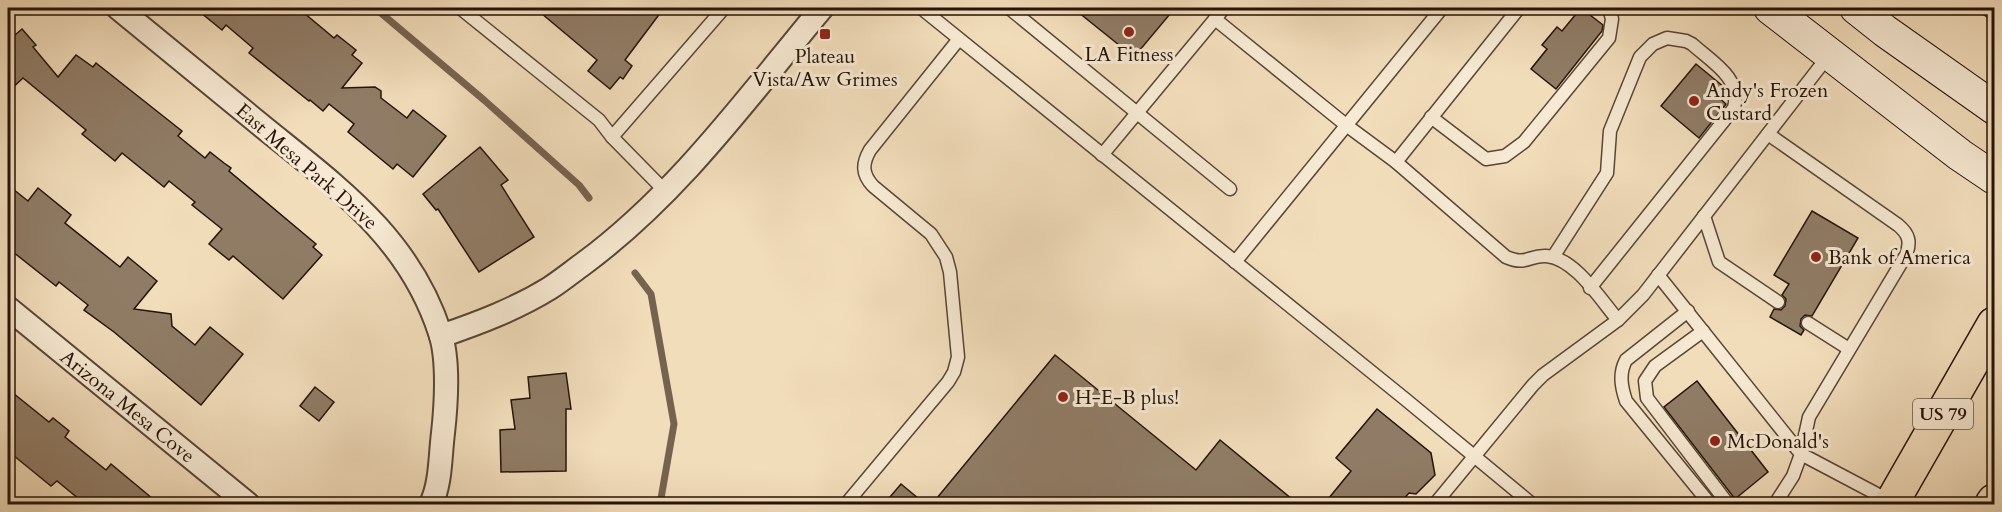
<svg xmlns="http://www.w3.org/2000/svg" width="2002" height="512" viewBox="0 0 2002 512" font-family="Cardo,serif">
<style>
.lines{fill:none;stroke-linecap:round;stroke-linejoin:round}
.stream{stroke:#76634f;stroke-width:7}
.building{fill:#907c66;stroke:#251309;stroke-width:1.5}
.service-casing{stroke:#584636;stroke-width:15}
.minor-casing{stroke:#584636;stroke-width:26}
.secondary-casing{stroke:#251309;stroke-width:34}
.trunk-casing{stroke:#251309;stroke-width:36}
.service{stroke:#f7e9d3;stroke-width:12}
.minor{stroke:#f7e9d3;stroke-width:22}
.secondary{stroke:#f7e9d3;stroke-width:32}
.trunk{stroke:#f2ddbb;stroke-width:33}
.poi-dot{fill:#8f2418;stroke:#f7e9d3;stroke-width:2}
.labels{text-anchor:middle;stroke-width:6;stroke-linejoin:round;paint-order:stroke}
.shield{fill:#f7e9d3;stroke:#645346;stroke-width:1.5}
.shield-label{font-size:18px;font-weight:bold;fill:#251309}
.poi-label{font-size:20px;fill:#251309;stroke:#f7e9d3;text-anchor:start}
.street-label{font-size:20px;fill:#251309;stroke:#f7e9d3}
</style>
<rect width="100%" height="100%" fill="#f2ddbb"/>
<filter id="stains"><feTurbulence type="fractalNoise" baseFrequency=".00333" numOctaves="4"/><feColorMatrix values="0 0 0 0 .2 0 0 0 0 .09 0 0 0 0 .02 0 0 0 .5 -.17"/></filter>
<radialGradient id="worn" r=".72"><stop offset=".6" stop-color="#630" stop-opacity="0"/><stop offset="1" stop-color="#630" stop-opacity=".3"/></radialGradient>
<g class="lines">
<g class="stream">
<polyline points="375,8 484,100 579,185 589,198"/>
<polyline points="635,273 651,294 674,424 660,504"/>
</g>
</g>
<g class="building">
<polygon points="195,8 298,8 334,38 337,35 356,50 352,55 362,63 342,88 375,87 381,91 381,98 407,118 413,110 446,136 413,177 397,164 393,169 348,132 354,124 329,104 323,111 310,100 309,101 249,53 253,48 226,25 222,30"/>
<polygon points="535,8 664,8 625,60 632,66 623,79 620,77 610,89 588,71 597,60"/>
<polygon points="1073,8 1175,8 1134,57"/>
<polygon points="1581,8 1603,25 1602,31 1556,89 1531,69 1547,49 1542,45 1557,27 1562,31"/>
<polygon points="22,29 36,45 33,47 58,77 76,55 93,67 96,63 182,131 178,136 205,158 210,152 224,163 231,168 229,171 316,244 313,247 322,255 283,299 233,256 229,260 209,244 222,229 192,205 195,202 169,181 164,187 122,153 115,161 82,134 86,130 23,78 8,92 8,41"/>
<polygon points="1696,64 1724,87 1717,96 1726,104 1699,138 1661,106"/>
<polygon points="480,147 508,180 501,185 534,237 479,272 438,209 436,210 423,194"/>
<polygon points="8,185 28,201 38,188 71,215 65,223 120,267 128,257 157,281 134,309 171,314 172,326 195,345 210,327 243,354 201,405 114,332 84,310 88,305 59,282 56,286 8,248"/>
<polygon points="1812,211 1858,238 1812,316 1805,315 1801,319 1800,326 1804,330 1801,335 1770,317 1774,309 1781,310 1785,306 1786,299 1782,295 1789,284 1774,275"/>
<polygon points="1055,355 1196,470 1220,440 1298,504 932,504"/>
<polygon points="566,373 571,409 566,409 566,471 501,472 500,430 515,429 511,400 530,398 528,377"/>
<polygon points="1697,381 1768,472 1735,499 1664,407"/>
<polygon points="315,387 334,402 319,421 300,406"/>
<polygon points="8,389 49,422 53,418 69,431 65,437 106,470 111,464 159,504 85,504 57,481 51,486 8,451"/>
<polygon points="1377,409 1431,453 1435,475 1416,494 1409,493 1399,504 1324,504 1351,471 1336,458"/>
<polygon points="901,484 925,504 884,504"/>
</g>
<g class="lines">
<defs>
<g id="service">
<polyline points="460,8 599,120 612,137 666,192"/>
<polyline points="921,8 1405,399 1532,504"/>
<polyline points="1009,8 1230,189"/>
<polyline points="1986,8 1994,14"/>
<polyline points="1215,19 1224,8"/>
<polyline points="1431,117 1486,159 1505,156 1524,142 1609,38 1612,19 1609,8"/>
<path d="M1768,134L1898,225C1909,234 1911,242 1906,255L1809,417L1801,454L1890,501"/>
<polyline points="612,137 724,8"/>
<polyline points="1102,155 1215,19 1346,125 1396,162 1519,8"/>
<path d="M1396,162L1506,257C1527,266 1529,255 1546,256C1575,258 1600,299 1618,320"/>
<polyline points="1704,216 1719,262 1778,302"/>
<path d="M1553,257L1607,173L1610,131L1640,57L1653,44L1667,38L1686,41L1692,44C1712,62 1742,78 1734,108L1590,288"/>
<polyline points="1235,262 1442,8"/>
<polyline points="1658,275 1801,454 1793,476 1775,504"/>
<path d="M1688,311L1626,360C1619,373 1621,386 1626,401L1710,504"/>
<polyline points="1808,323 1849,349"/>
<polyline points="1703,331 1655,366 1645,381 1647,398 1728,504"/>
<path d="M846,504L948,382L954,372L958,357L950,272L946,257L931,234L873,186C862,174 862,164 870,150L959,39"/>
<polyline points="1435,504 1533,385 1543,375 1618,320 1643,295 1829,55"/>
</g>
<g id="minor">
<path d="M118,8C166,47 214,87 262,126C337,187 409,237 440,333C449,359 446,406 443,433C440,457 441,483 431,504"/>
<polyline points="8,308 248,504"/>
<path d="M441,336C479,323 516,309 550,288C561,281 572,272 583,264C678,194 747,98 822,8"/>
</g>
<g id="secondary">
<polyline points="1770,8 1960,155 1994,178"/>
<polyline points="1856,8 1885,31 1994,108"/>
</g>
<g id="trunk">
<polyline points="1891,504 1994,324"/>
<polyline points="1992,504 1994,501"/>
</g>
</defs>
<use href="#service" class="service-casing"/>
<use href="#minor" class="minor-casing"/>
<use href="#secondary" class="secondary-casing"/>
<use href="#trunk" class="trunk-casing"/>
<use href="#service" class="service"/>
<use href="#minor" class="minor"/>
<use href="#secondary" class="secondary"/>
<use href="#trunk" class="trunk"/>
</g>
<g class="poi-dot">
<circle cx="1129" cy="32" r="6"/>
<rect x="819" y="28" width="12" height="12" rx="3"/>
<circle cx="1694" cy="101" r="6"/>
<circle cx="1816" cy="257" r="6"/>
<circle cx="1063" cy="397" r="6"/>
<circle cx="1715" cy="441" r="6"/>
</g>
<g class="labels">
<rect class="shield" x="1913" y="399" width="60" height="30" rx="4.5"/>
<g class="shield-label">
<text x="1943" y="420">US 79</text>
</g>
<g class="poi-label">
<text x="1129" y="61" text-anchor="middle">LA Fitness</text>
<text x="825" y="63" text-anchor="middle">Plateau<tspan x="825" dy="23">Vista/Aw Grimes</tspan></text>
<text x="1706" y="97">Andy's Frozen<tspan x="1706" dy="23">Custard</tspan></text>
<text x="1828" y="264">Bank of America</text>
<text x="1075" y="404">H-E-B plus!</text>
<text x="1727" y="448">McDonald's</text>
</g>
<g class="street-label">
<text transform="translate(307 166) rotate(41)" y="7">East Mesa Park Drive</text>
<text transform="translate(128 406) rotate(39)" y="7">Arizona Mesa Cove</text>
</g>
</g>
<rect width="2002" height="512" fill="none" stroke="#f2ddbb" stroke-width="30"/>
<rect x="9" y="9" width="1984" height="494" fill="none" stroke="#251309" stroke-width="3"/>
<rect x="15" y="15" width="1972" height="482" fill="none" stroke="#251309" stroke-width="1.5"/>
<rect width="100%" height="100%" filter="url(#stains)"/>
<rect width="100%" height="100%" fill="url(#worn)"/>
</svg>
